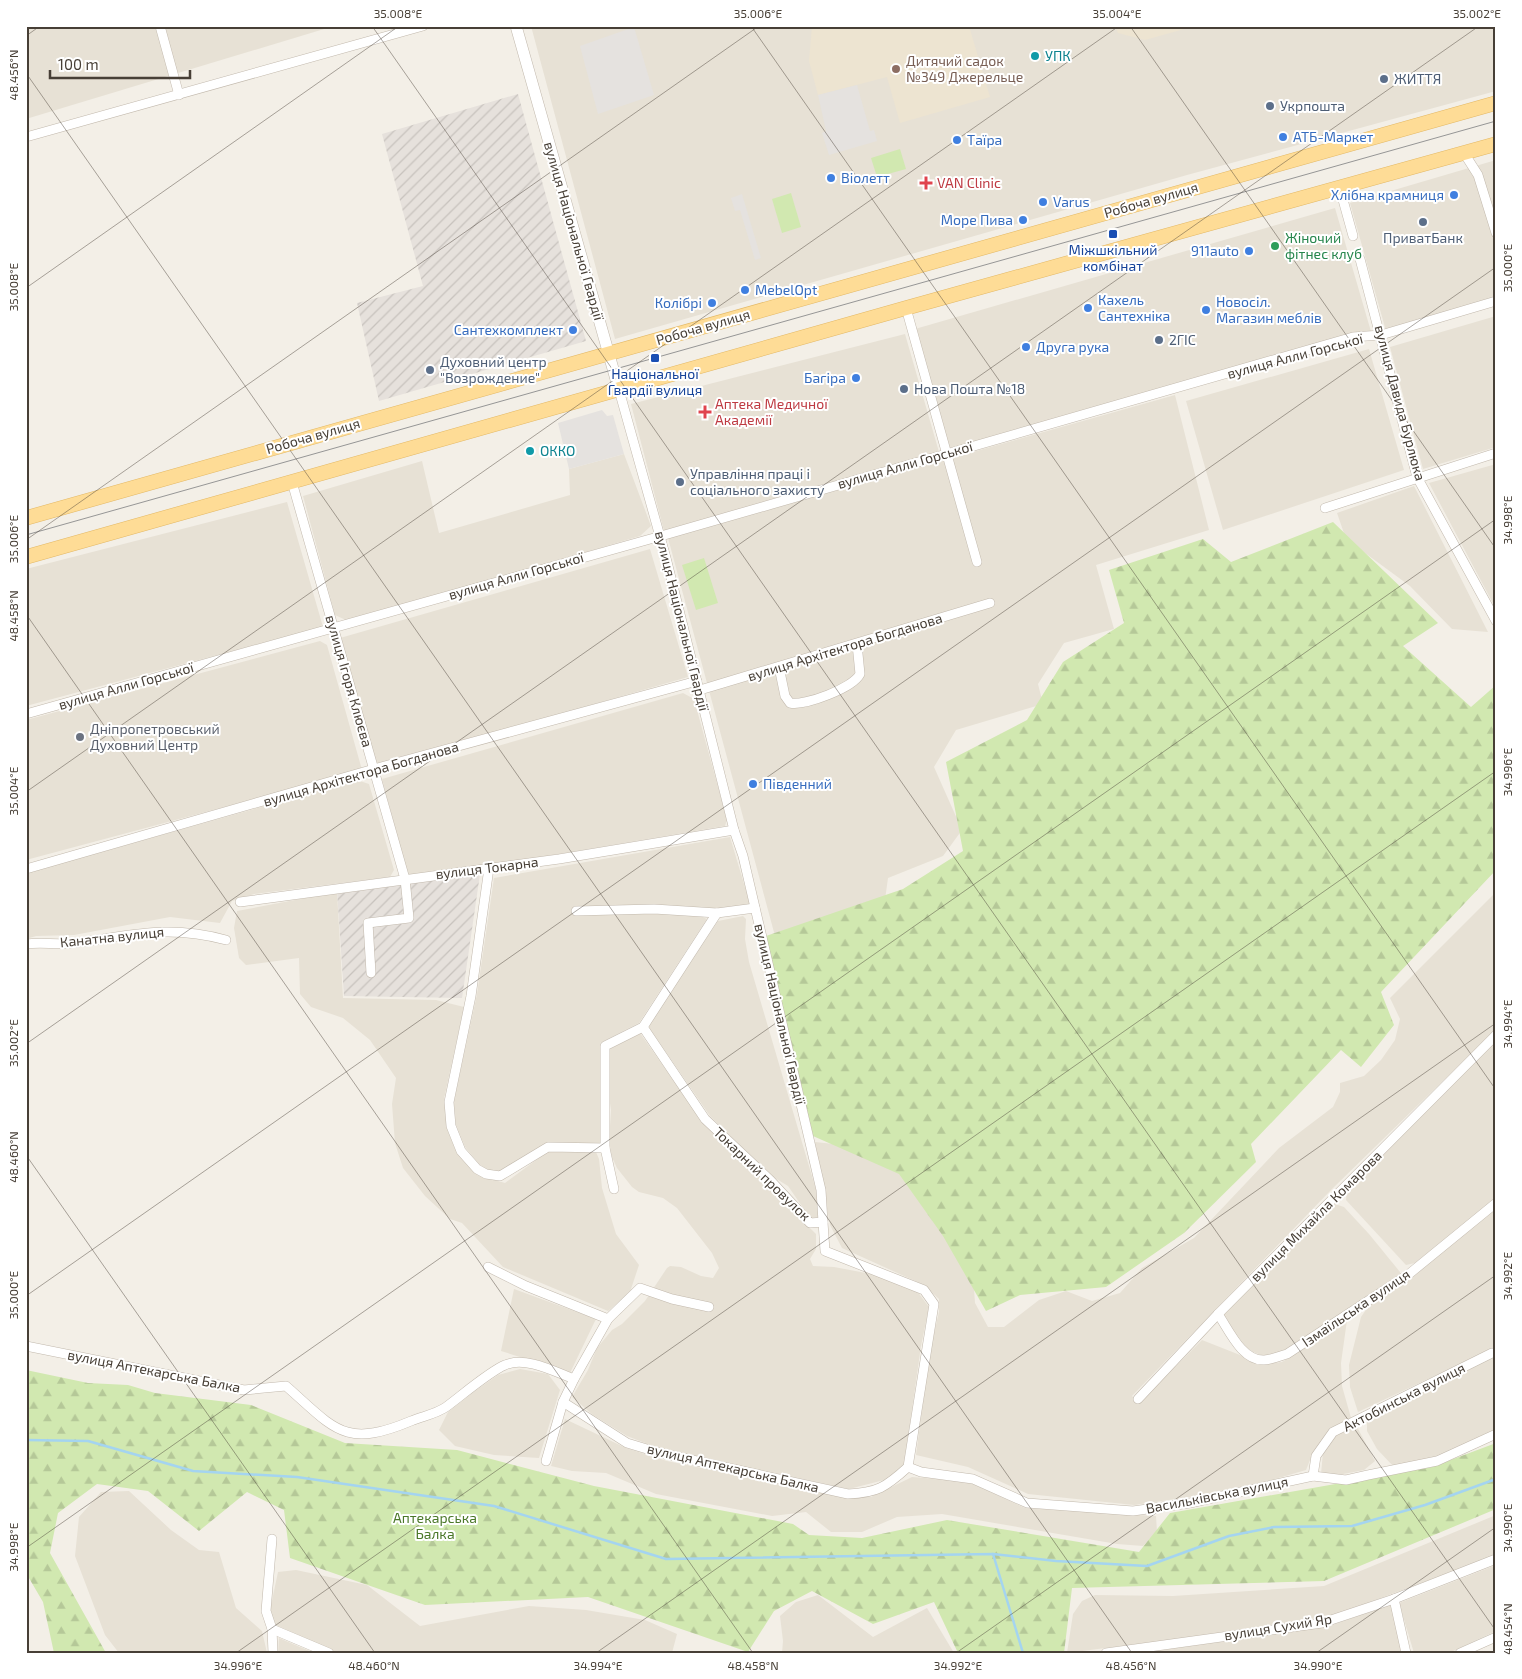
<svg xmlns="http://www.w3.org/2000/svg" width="1522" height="1679" viewBox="0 0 1522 1679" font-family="'Exo 2',sans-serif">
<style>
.residential{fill:#e7e1d5}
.industrial{fill:url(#industrial-furrows)}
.education{fill:#ede4d1}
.forest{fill:url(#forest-firs)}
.park{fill:#d1e8b0}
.parking{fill:#e5e2df}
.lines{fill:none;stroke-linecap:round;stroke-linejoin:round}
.stream{stroke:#a4d4f0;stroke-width:2.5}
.minor-casing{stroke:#c2b9ad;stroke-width:10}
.tertiary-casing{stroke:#c2b9ad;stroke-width:12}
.primary-casing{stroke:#e3b865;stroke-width:15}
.minor{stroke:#fff;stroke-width:9}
.tertiary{stroke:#fff;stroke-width:11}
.primary{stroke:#fedc96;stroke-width:14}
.tram{stroke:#969696;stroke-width:1}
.ticks{fill:none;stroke:#473f36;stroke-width:1;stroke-opacity:0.45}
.culture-dot{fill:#0f9aa8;stroke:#fff;stroke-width:2}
.education-dot{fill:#8d6e63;stroke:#fff;stroke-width:2}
.service-dot{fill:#5c6f8a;stroke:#fff;stroke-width:2}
.shop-dot{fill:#3f7fe0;stroke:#fff;stroke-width:2}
.health-dot{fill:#e0444e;stroke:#fff;stroke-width:2}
.transit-dot{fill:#1a4fb4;stroke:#fff;stroke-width:2}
.leisure-dot{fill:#2e9e5b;stroke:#fff;stroke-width:2}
.worship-dot{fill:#6b7280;stroke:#fff;stroke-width:2}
.labels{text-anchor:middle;stroke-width:4;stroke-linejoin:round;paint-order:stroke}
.culture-label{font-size:14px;fill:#0d838f;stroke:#fff;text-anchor:start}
.education-label{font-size:14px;fill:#785e54;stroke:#fff;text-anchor:start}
.service-label{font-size:14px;fill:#4e5e75;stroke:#fff;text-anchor:start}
.shop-label{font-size:14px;fill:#366cbe;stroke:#fff;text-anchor:start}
.health-label{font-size:14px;fill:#be3a42;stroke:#fff;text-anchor:start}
.street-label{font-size:14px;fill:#473f36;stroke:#fff}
.leisure-label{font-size:14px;fill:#27864d;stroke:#fff;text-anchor:start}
.transit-label{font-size:14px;fill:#164399;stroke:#fff}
.worship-label{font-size:14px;fill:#5b616d;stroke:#fff;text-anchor:start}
.park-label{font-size:14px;fill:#4b7829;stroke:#fff}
.neatline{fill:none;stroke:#473f36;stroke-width:2}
.ticks-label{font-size:12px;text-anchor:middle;fill:#473f36}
</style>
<defs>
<pattern id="industrial-furrows" width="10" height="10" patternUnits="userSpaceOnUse" patternTransform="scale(1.25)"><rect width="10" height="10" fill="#e6e1dc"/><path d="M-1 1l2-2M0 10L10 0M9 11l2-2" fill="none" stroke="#c7c2bd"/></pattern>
<pattern id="forest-firs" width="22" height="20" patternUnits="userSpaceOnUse" patternTransform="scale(1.25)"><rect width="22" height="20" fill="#d1e8b0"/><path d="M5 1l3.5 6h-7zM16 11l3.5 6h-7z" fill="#b5c898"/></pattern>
</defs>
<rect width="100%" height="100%" fill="#f3efe7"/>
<g class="residential">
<polygon points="26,26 334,26 26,119"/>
<polygon points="531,26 1496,26 1496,91 1187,175 615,339"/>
<polygon points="1496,160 1496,298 1386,331 1350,203"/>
<polygon points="1335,208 1372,335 959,449 948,448 915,329"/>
<polygon points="1496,316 1496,447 1423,469 1390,347"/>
<polygon points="905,334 939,452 664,531 631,404"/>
<polygon points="1369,349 1404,470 1223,530 1186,401"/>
<polygon points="1175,395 1209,530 1096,565 1114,629 1064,643 1038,684 1043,704 956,730 934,767 962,830 943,856 888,878 884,907 775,936 668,538"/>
<polygon points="624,454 651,526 640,536 350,622 335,615 303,496 422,461 439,533 570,495 569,469"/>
<polygon points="1496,464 1496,609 1429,483"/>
<polygon points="1414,486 1488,632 1452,629 1410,586 1346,539 1337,513"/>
<polygon points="287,502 323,627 26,706 26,569"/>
<polygon points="650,549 688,677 377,767 340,638"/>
<polygon points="320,641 327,645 362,770 26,860 26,720"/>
<polygon points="683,693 694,699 727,820 725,826 409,879 382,779"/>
<polygon points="357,780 369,784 394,870 390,877 254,894 232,901 220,923 170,917 74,935 36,936 26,939 26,873"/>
<polygon points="730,837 750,904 717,909 573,908 574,916 637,913 698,915 707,919 639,1023 600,1043 601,1145 551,1143 501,1172 489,1171 479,1164 465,1147 456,1125 454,1101 477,994 494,878"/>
<polygon points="337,892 343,998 436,1000 464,1007 444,1099 447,1129 455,1149 478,1175 505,1183 547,1152 596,1152 599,1159 602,1188 616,1234 639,1265 630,1292 608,1311 503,1267 462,1223 450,1219 425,1196 403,1168 395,1143 392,1104 396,1078 370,1040 343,1018 311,1007 300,994 299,958 246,965 239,958 234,928 237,911"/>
<polygon points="1496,892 1496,1029 1332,1189 1132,1396 1139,1403 1202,1340 1240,1355 1258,1365 1282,1362 1347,1320 1341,1363 1342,1386 1351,1418 1330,1429 1312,1455 1306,1470 1238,1490 1134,1505 1028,1494 968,1467 916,1455 930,1350 939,1312 939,1299 924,1285 842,1248 830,1225 815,1142 880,1149 972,1261 975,1303 988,1327 1004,1327 1039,1300 1066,1291 1092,1301 1120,1293 1142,1268 1194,1238 1279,1148 1333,1107 1340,1092 1340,1083 1364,1076 1381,1060 1395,1040 1400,1019 1390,998"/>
<polygon points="743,916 746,919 745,939 749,962 819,1200 820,1217 810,1218 788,1186 770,1175 710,1116 648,1026 718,921"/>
<polygon points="640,1033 702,1121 816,1234 816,1249 810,1259 813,1266 834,1267 882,1276 917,1291 929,1307 921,1346 904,1466 888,1479 849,1489 658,1448 627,1436 593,1415 572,1397 588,1370 597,1348 612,1330 622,1324 645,1301 667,1268 670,1266 681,1267 701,1276 713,1278 719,1268 712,1253 677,1208 663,1198 639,1192 632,1187 617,1168 612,1157 609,1142 611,1110 608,1090 608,1050"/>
<polygon points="1496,1041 1496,1199 1415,1263 1406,1265 1346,1200 1347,1191"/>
<polygon points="1335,1204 1344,1207 1369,1234 1400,1272 1400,1277 1285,1351 1264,1356 1253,1352 1246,1347 1222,1315 1329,1207"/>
<polygon points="1496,1208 1496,1347 1358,1412 1350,1387 1349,1365 1361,1317 1368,1307 1413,1277"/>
<polygon points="514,1289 596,1319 570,1373 501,1351"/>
<polygon points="1496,1354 1496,1429 1434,1458 1394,1467 1377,1449 1367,1431 1367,1421"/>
<polygon points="520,1369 548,1374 560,1390 539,1458 494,1455 455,1446 439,1430 448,1412 475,1391 498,1375"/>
<polygon points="565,1419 626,1448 667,1461 846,1497 871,1497 912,1477 938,1479 971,1483 1025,1508 1156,1516 1157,1532 1143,1546 1117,1544 942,1514 897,1517 862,1532 831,1532 806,1512 772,1516 656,1494 606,1473 572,1471 551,1466"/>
<polygon points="1356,1425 1375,1461 1364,1470 1333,1476 1321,1474 1323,1452 1338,1433"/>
<polygon points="129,1491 171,1530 199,1550 219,1552 236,1608 262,1631 267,1653 119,1653 105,1635 75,1556 79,1517 101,1492"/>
<polygon points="1496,1515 1496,1555 1322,1620 1067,1653 1073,1614 1082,1601 1095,1595 1173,1596 1324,1586"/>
<polygon points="1496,1565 1496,1631 1449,1653 1414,1653 1399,1603"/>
<polygon points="296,1570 367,1585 420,1626 529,1606 586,1610 645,1620 677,1634 672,1653 339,1653 276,1625 270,1610 278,1572"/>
<polygon points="818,1595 873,1637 927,1608 954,1653 782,1653 783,1641 780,1616 796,1602"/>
<polygon points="1396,1603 1408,1653 1143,1653 1332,1625"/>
<polygon points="279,1638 300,1647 315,1653 278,1653"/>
</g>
<g class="industrial">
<polygon points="518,94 586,341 379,401 357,303 423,286 382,134"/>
<polygon points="480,874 462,998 344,996 337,891"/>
</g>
<g class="education">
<polygon points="812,26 969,26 990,97 900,123 887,77 818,95 809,61"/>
<polygon points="1115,26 1195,26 1145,40 1118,33"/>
</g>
<g class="forest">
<polygon points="1333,522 1438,623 1403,646 1471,707 1496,685 1496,870 1381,992 1394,1025 1361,1067 1341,1050 1251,1144 1256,1162 1184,1233 1106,1287 1020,1295 986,1311 943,1236 899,1174 813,1136 766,936 903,889 963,851 946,762 1027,720 1063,662 1124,623 1109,570 1203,539 1231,562"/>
<polygon points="26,1370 88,1383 128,1385 155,1393 251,1405 345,1443 457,1450 594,1486 793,1524 809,1535 862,1538 947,1520 1139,1552 1170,1513 1432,1467 1496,1443 1496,1509 1324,1581 1072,1588 1064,1653 958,1653 934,1602 873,1624 812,1591 774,1611 748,1652 588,1597 425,1605 290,1558 284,1510 247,1492 199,1531 148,1491 97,1484 58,1513 50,1553 106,1653 54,1653 43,1602 26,1573"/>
</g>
<g class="park">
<polygon points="900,149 906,169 877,177 871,158"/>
<polygon points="791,193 801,227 782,233 772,199"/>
<polygon points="704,558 718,603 696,610 682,565"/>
</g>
<g class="parking">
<polygon points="634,27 654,95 598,114 580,46"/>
<polygon points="857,85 870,131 874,130 877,141 829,155 822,133 826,131 818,95"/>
<polygon points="742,194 761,258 755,260 740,210 735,211 731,198"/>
<polygon points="602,410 607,416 613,415 624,454 569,469 558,423"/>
</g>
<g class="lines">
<g class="stream">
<polyline points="26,1440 88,1441 193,1471 297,1477 494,1506 666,1559 993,1554 1056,1561 1147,1566 1229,1536 1274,1527 1352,1526 1425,1505 1496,1479"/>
<polyline points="993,1554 1023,1653"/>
</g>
<defs>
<g id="minor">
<polyline points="160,26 179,95"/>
<polyline points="26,137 423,26"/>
<polyline points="1464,153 1478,175 1496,233"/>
<polyline points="1340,189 1353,236"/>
<polyline points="1360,259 1417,477 1496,621"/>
<polyline points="906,308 977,562"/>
<polyline points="619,390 666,558 734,830 743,856 821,1190 823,1222"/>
<polyline points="292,482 405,879 409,918 368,923 371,973"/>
<polyline points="1325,508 1496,453"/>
<path d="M779,667L785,696L790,703C805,706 853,688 860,674L857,644"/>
<polyline points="700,690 990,603"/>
<polyline points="26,714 661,536 1353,337 1381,335 1496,301"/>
<polyline points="489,868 471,996 449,1102 451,1126 461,1151 477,1169 486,1174 500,1176 548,1147 605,1148"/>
<polyline points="26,869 374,769 697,681"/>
<polyline points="240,902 559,859 734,830"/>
<polyline points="576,911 654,909 717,913 755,908"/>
<path d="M26,944C42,942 57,945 73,943C132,936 166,924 226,940"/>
<polyline points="643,1027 705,1119 771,1181 810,1223 823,1222 825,1251 924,1290 934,1304 908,1467"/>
<polyline points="614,1189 605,1148 605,1046 643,1027 717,913"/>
<polyline points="488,1267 526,1286 608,1319"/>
<path d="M1218,1314C1229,1330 1242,1361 1264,1360C1271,1360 1280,1356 1287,1354L1409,1274L1496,1203"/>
<path d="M26,1346L244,1390L286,1386C335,1429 344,1449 411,1421C423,1416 436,1414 446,1407C461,1396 490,1371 505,1365C526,1356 555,1372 574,1379"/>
<polyline points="1138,1399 1218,1314 1496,1035"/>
<path d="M563,1402L627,1443L660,1453L848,1494C877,1493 886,1487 908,1467"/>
<polyline points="546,1461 563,1402 574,1379 608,1319 640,1288 672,1299 709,1307"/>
<polyline points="908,1467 921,1472 973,1479 1027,1503 1133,1511 1190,1503 1313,1476 1346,1480 1368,1475 1437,1461 1496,1434"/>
<polyline points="1313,1476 1316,1456 1333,1432 1492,1353"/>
<polyline points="272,1539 266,1611 272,1629 273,1653"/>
<polyline points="1394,1599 1406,1653"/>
<polyline points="272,1629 329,1653"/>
<polyline points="1106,1653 1322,1623 1394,1599 1496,1559"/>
<polyline points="1460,1653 1496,1637"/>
</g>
<polyline id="tertiary" points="516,26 619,390"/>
<g id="primary">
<polyline points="26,518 1496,103"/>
<polyline points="26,557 906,308 1496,144"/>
</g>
</defs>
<use href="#minor" class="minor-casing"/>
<use href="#tertiary" class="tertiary-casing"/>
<use href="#primary" class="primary-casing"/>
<use href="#minor" class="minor"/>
<use href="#tertiary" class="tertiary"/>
<use href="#primary" class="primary"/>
<polyline class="tram" points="26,535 1496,121"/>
</g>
<path class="ticks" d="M372,26L1496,1631M751,26L1496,1090M1130,26L1496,549M26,36L40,26M26,73L1132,1653M26,288L399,26M26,540L759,26M26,614L753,1653M26,792L1119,26M26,1044L1479,26M26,1155L375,1653M26,1296L1496,267M26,1548L1496,519M236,1653L1496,771M596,1653L1496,1023M956,1653L1496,1275M1316,1653L1496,1527"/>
<g class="culture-dot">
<circle cx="1035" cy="56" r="5"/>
<circle cx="530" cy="451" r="5"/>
</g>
<circle class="education-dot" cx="896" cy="69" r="5"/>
<g class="service-dot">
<circle cx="1384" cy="79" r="5"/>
<circle cx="1270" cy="106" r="5"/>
<circle cx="1423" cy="222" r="5"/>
<circle cx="1159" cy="340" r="5"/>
<circle cx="430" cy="370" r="5"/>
<circle cx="904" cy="389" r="5"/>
<circle cx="680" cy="482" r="5"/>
</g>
<g class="shop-dot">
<circle cx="1283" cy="137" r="5"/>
<circle cx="957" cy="140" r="5"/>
<circle cx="831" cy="178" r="5"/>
<circle cx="1454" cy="195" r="5"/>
<circle cx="1043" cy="202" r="5"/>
<circle cx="1023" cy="220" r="5"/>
<circle cx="1249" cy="251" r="5"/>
<circle cx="745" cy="290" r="5"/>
<circle cx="712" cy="303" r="5"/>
<circle cx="1088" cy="308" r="5"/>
<circle cx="1206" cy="310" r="5"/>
<circle cx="573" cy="330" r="5"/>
<circle cx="1026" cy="347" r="5"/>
<circle cx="856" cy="378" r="5"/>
<circle cx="753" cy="784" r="5"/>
</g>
<g class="health-dot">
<path d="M923.5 175.5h5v5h5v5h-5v5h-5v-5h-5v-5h5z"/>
<path d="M702.5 404.5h5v5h5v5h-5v5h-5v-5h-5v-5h5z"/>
</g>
<g class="transit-dot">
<rect x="1108" y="229" width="10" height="10" rx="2.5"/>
<rect x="650" y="353" width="10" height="10" rx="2.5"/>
</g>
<circle class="leisure-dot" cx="1275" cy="246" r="5"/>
<circle class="worship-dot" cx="80" cy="737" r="5"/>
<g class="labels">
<g class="culture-label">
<text x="1045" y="61">УПК</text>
<text x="540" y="456">ОККО</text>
</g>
<g class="education-label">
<text x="906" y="66">Дитячий садок<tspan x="906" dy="16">№349 Джерельце</tspan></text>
</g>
<g class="service-label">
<text x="1394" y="84">ЖИТТЯ</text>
<text x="1280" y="111">Укрпошта</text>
<text x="1423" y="243" text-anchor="middle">ПриватБанк</text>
<text x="1169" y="345">2ГІС</text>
<text x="440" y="367">Духовний центр<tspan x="440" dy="16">"Возрождение"</tspan></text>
<text x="914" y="394">Нова Пошта №18</text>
<text x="690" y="479">Управління праці і<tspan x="690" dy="16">соціального захисту</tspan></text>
</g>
<g class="shop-label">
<text x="1293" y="142">АТБ-Маркет</text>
<text x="967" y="145">Таїра</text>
<text x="841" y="183">Віолетт</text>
<text x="1444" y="200" text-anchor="end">Хлібна крамниця</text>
<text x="1053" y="207">Varus</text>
<text x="1013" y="225" text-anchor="end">Море Пива</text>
<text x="1239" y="256" text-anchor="end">911auto</text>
<text x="755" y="295">MebelOpt</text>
<text x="1098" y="305">Кахель<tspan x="1098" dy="16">Сантехніка</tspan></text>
<text x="1216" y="307">Новосіл.<tspan x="1216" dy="16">Магазин меблів</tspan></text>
<text x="702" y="308" text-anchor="end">Колібрі</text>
<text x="563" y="335" text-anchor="end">Сантехкомплект</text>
<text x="1036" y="352">Друга рука</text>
<text x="846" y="383" text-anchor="end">Багіра</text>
<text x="763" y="789">Південний</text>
</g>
<g class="health-label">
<text x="937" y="188">VAN Clinic</text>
<text x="715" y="409">Аптека Медичної<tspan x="715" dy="16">Академії</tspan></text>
</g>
<g class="street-label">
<text transform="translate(1151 200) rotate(-16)" y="5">Робоча вулиця</text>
<text transform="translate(574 231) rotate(74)" y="5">вулиця Національної Гвардії</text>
<text transform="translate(703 327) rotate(-16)" y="5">Робоча вулиця</text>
<text transform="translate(1295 356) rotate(-15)" y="5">вулиця Алли Горської</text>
<text transform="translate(1400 403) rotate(75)" y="5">вулиця Давида Бурлюка</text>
<text transform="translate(313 436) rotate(-16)" y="5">Робоча вулиця</text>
<text transform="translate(905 465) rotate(-16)" y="5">вулиця Алли Горської</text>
<text transform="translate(516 576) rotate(-16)" y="5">вулиця Алли Горської</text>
<text transform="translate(682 621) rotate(76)" y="5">вулиця Національної Гвардії</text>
<text transform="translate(845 647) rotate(-17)" y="5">вулиця Архітектора Богданова</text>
<text transform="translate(349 681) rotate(74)" y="5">вулиця Ігоря Клюєва</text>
<text transform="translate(126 686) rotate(-16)" y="5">вулиця Алли Горської</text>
<text transform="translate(361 774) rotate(-16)" y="5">вулиця Архітектора Богданова</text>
<text transform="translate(487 868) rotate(-7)" y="5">вулиця Токарна</text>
<text transform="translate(112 937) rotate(-6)" y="5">Канатна вулиця</text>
<text transform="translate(780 1014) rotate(77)" y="5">вулиця Національної Гвардії</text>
<text transform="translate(762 1174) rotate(44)" y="5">Токарний провулок</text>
<text transform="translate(1316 1216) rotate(-45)" y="5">вулиця Михайла Комарова</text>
<text transform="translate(1356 1308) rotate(-34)" y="5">Ізмаїльська вулиця</text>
<text transform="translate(154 1371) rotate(11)" y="5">вулиця Аптекарська Балка</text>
<text transform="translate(1404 1397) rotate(-27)" y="5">Актобинська вулиця</text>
<text transform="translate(733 1468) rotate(13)" y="5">вулиця Аптекарська Балка</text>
<text transform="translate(1217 1495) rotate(-11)" y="5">Васильківська вулиця</text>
<text transform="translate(1278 1627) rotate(-9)" y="5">вулиця Сухий Яр</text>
</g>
<g class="leisure-label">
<text x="1285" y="243">Жіночий<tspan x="1285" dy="16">фітнес клуб</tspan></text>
</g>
<g class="transit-label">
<text x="1113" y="255">Міжшкільний<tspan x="1113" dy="16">комбінат</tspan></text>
<text x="655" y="379">Національної<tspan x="655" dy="16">Гвардії вулиця</tspan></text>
</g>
<g class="worship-label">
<text x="90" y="734">Дніпропетровський<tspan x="90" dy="16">Духовний Центр</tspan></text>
</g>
<g class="park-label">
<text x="435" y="1523">Аптекарська<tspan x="435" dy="16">Балка</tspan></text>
</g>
</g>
<rect width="1522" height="1679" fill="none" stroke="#ffffff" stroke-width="55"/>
<path d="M50 70v8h140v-8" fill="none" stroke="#473f36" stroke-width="2.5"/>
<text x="58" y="70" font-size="15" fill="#473f36" stroke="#ffffff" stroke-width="4" paint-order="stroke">100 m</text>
<rect x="28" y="28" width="1466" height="1624" class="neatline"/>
<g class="ticks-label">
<text x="398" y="18">35.008°E</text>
<text x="758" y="18">35.006°E</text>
<text x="1117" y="18">35.004°E</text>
<text x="1477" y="18">35.002°E</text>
<text transform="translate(14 75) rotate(-90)" y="4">48.456°N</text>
<text transform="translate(1508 268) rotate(-90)" y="4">35.000°E</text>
<text transform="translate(14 287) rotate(-90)" y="4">35.008°E</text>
<text transform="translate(1508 520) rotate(-90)" y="4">34.998°E</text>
<text transform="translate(14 539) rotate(-90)" y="4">35.006°E</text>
<text transform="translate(14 616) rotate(-90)" y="4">48.458°N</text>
<text transform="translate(1508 772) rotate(-90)" y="4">34.996°E</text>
<text transform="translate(14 791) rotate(-90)" y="4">35.004°E</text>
<text transform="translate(1508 1024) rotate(-90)" y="4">34.994°E</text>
<text transform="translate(14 1043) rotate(-90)" y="4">35.002°E</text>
<text transform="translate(14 1157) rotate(-90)" y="4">48.460°N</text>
<text transform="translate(1508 1276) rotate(-90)" y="4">34.992°E</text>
<text transform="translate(14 1295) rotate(-90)" y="4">35.000°E</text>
<text transform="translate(1508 1528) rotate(-90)" y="4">34.990°E</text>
<text transform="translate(14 1547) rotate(-90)" y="4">34.998°E</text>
<text transform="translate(1508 1629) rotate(-90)" y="4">48.454°N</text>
<text x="238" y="1670">34.996°E</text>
<text x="374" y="1670">48.460°N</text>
<text x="598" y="1670">34.994°E</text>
<text x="753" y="1670">48.458°N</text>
<text x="958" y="1670">34.992°E</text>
<text x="1131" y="1670">48.456°N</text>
<text x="1318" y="1670">34.990°E</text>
</g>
</svg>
